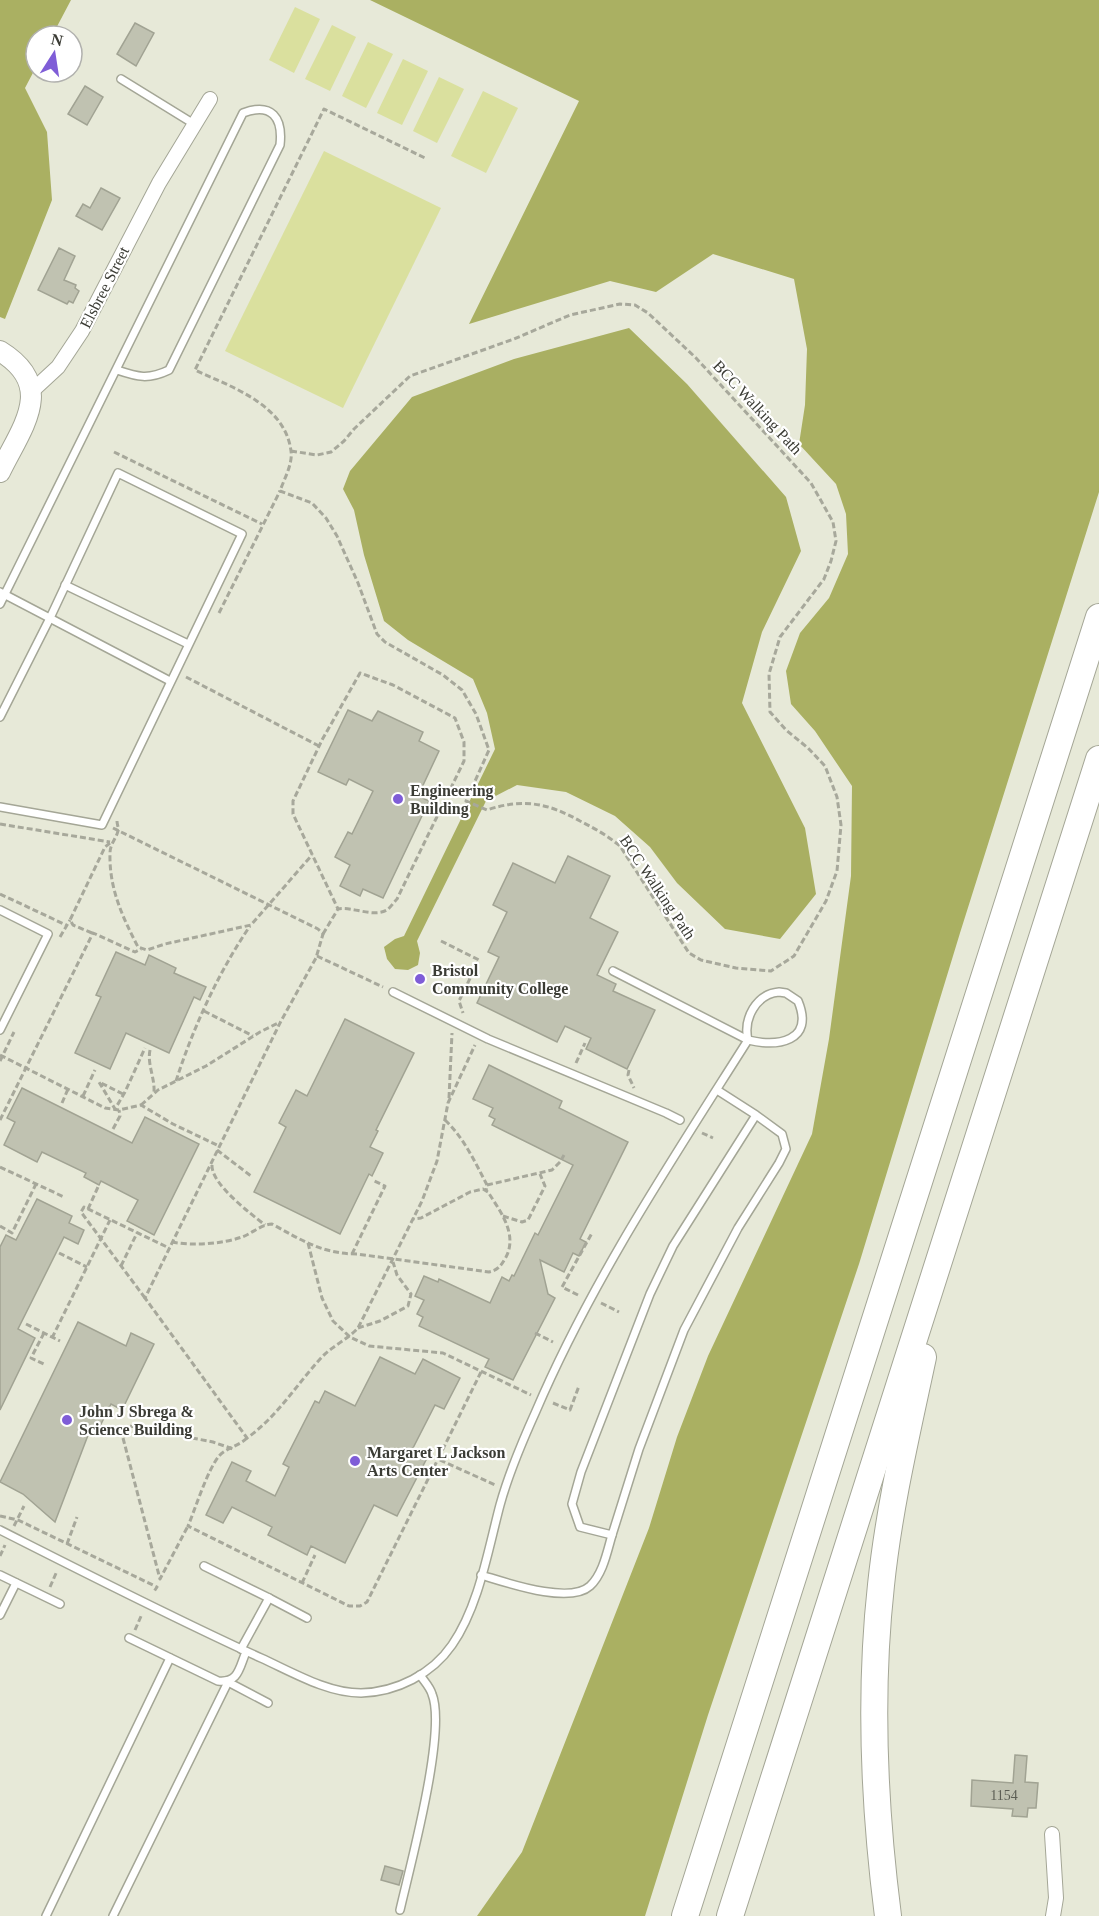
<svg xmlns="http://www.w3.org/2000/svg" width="1099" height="1916" viewBox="0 0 1099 1916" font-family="'Times New Roman',serif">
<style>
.green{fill:#dae09e}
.forest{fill:#aab062}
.water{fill:#a9af62}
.building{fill:#c0c2b1;stroke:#a1a393;stroke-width:1.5}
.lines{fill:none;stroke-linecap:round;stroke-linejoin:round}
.lane-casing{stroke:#a4a696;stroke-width:10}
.street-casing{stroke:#a4a696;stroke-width:16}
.secondary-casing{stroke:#a4a696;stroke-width:22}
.highway-casing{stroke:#a4a696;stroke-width:28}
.path{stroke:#a7a89b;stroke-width:3;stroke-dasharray:6 3;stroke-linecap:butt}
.lane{stroke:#fff;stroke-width:7}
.street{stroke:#fff;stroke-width:14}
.secondary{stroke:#fff;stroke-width:20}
.highway{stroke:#fff;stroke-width:26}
.poi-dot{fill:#7f5dd7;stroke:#fff;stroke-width:2}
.labels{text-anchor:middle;stroke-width:4.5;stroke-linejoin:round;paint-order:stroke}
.number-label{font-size:14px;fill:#5c5e54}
.street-label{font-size:16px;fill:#3b3c35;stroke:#fff}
.poi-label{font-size:16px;font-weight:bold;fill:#3b3c35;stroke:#fff;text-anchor:start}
</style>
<rect width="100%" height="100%" fill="#e7e9d8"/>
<g class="green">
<polygon points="295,7 320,19 294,73 269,60"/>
<polygon points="332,25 356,37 330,91 305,79"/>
<polygon points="368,42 393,54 366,108 342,96"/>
<polygon points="403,59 428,71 402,125 377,113"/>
<polygon points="439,77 464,89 437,143 413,131"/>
<polygon points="483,91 518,108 486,173 451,156"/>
<polygon points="324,151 441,208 343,408 225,351"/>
</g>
<g class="forest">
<polygon points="0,0 71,0 52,36 36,36 36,67 25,88 47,132 52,200 5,319 0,317"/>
<polygon points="370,0 1099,0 1099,492 960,933 859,1264 708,1715 645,1916 477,1916 522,1852 649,1528 677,1437 708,1356 812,1134 829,1039 851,876 852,786 815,731 791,704 786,671 800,633 829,598 848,554 846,514 836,484 799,444 805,405 807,349 794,279 713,254 656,292 610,281 469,324 579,101"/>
</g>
<polygon class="water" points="629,328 687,384 786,497 801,551 762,632 742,703 805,828 816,894 780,939 725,929 677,883 650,847 615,816 566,792 517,785 486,801 417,941 420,953 418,965 408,970 395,969 387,959 384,947 395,939 404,936 495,749 487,713 473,679 408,640 384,621 364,555 354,510 343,489 350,471 412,397 514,359"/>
<g class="building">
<polygon points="135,23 154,33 136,66 117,54"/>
<polygon points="85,86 103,97 87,125 68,114"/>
<polygon points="101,188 120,198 102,230 76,216 83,204 90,208"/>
<polygon points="59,248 75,256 64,280 76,285 75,288 79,291 73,303 69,301 67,304 38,290"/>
<polygon points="348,710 372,721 378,711 423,732 419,741 439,751 418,796 429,801 383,898 363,889 360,896 340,886 350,865 335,857 348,832 352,834 373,791 349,779 346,785 318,772"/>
<polygon points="568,856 610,876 590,918 618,932 597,975 616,984 613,991 655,1010 627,1069 586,1049 591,1038 565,1026 557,1042 477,1003 499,957 488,952 507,912 493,905 513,863 555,883"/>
<polygon points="116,952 145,965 149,955 176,968 174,973 206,987 200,1000 194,997 169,1053 126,1033 110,1069 75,1053 101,997 96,995"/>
<polygon points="345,1019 414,1053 376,1130 378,1131 370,1147 383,1153 372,1176 369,1174 340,1234 254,1192 286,1127 279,1123 296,1090 307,1096"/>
<polygon points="489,1065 562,1101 559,1108 628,1142 580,1239 586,1242 579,1256 573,1253 564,1272 540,1260 548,1294 555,1298 513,1380 485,1367 489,1359 419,1326 423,1317 417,1314 424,1300 415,1296 424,1276 438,1282 439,1279 490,1303 502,1277 509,1281 512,1275 514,1276 535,1233 538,1235 573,1165 492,1125 495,1119 489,1116 493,1108 473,1099"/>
<polygon points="22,1088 132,1143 145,1117 199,1144 154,1235 127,1221 138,1200 101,1181 99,1185 84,1177 86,1173 42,1152 37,1162 4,1145 15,1122 7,1118"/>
<polygon points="37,1199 72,1216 69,1223 84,1230 78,1244 64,1237 18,1329 35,1338 0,1410 0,1247 6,1235 16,1240"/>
<polygon points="78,1322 126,1346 131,1333 154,1344 122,1410 111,1404 97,1432 90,1430 55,1522 23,1494 0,1482"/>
<polygon points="380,1357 415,1374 423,1359 460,1378 444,1409 435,1405 411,1452 426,1460 397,1516 374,1505 345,1563 311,1546 307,1555 268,1535 272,1527 232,1507 223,1523 206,1515 232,1462 251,1471 246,1481 275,1496 289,1467 283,1464 315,1401 319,1403 325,1391 355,1406"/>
<polygon points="1015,1755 1027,1756 1025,1782 1038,1783 1036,1808 1028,1808 1027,1817 1012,1816 1013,1809 971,1806 972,1780 1013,1783"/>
<polygon points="385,1866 403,1871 399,1885 381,1880"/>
</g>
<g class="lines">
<defs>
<g id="lane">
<polyline points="121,79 194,124"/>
<polyline points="65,585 188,644"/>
<polyline points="0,592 170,681"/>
<path d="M0,604L243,113C272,102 283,118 280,145L169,370C148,380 138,377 117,370"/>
<polyline points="0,717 50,618 118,473 242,534 102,825 0,807"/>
<polyline points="0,910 48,934 0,1030"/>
<polyline points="393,992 488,1039 666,1113 680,1120"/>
<path d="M779,992L786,993L798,1001C815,1042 777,1047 748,1040C743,1019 756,994 779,992Z"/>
<polyline points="717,1090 756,1115 673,1246 650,1294 581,1472 572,1504 580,1527 612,1535 639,1449 684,1330 738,1228 779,1163 786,1149 782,1134 756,1115"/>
<path d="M0,1530C87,1574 173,1618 261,1658C292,1672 327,1693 361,1693C397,1692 432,1674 452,1645C479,1606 488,1550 500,1505C509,1472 522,1442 536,1411C592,1280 672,1160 748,1040L613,971"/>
<polyline points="204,1566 269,1598 241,1649"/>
<polyline points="0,1575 60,1604"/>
<path d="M481,1575C505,1582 569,1605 590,1586C603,1574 607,1552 612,1535"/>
<polyline points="269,1598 307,1618"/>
<polyline points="0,1615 16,1583"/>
<path d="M129,1638L218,1681C239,1683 239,1668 246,1652"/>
<path d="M400,1910C410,1866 447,1731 432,1694C430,1687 424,1681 420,1675"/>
<polyline points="46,1916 170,1658"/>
<polyline points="113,1916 228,1682 268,1703"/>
</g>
<g id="street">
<polyline points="32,391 58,367 82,331 159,183 210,99"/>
<polyline points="1052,1834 1056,1898 1053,1916"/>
</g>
<path id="secondary" d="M0,351C57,386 22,427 0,472"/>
<g id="highway">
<polyline points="685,1916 1099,617"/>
<polyline points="730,1916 1099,759"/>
<path d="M888,1916C874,1807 869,1694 881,1585C889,1508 907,1432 923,1357"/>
</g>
</defs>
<use href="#lane" class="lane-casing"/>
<use href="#street" class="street-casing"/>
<use href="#secondary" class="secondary-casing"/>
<use href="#highway" class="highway-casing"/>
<g class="path">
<path d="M291,451L317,455L331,452L344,441L354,429L410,376L514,339L570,315L620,304L635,305L648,313L696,358L811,483L833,522L836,541L831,561L824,579L780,637L769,674L770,712L786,730L808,748L825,766L837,797L841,825L837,871L826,901L794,956L771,971L736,968L701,960L689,953L620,846C608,836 594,828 580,821C548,803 523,798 487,810L466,801L489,750L476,714L462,690L443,675L385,642L377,634L358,583L337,536L326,518L312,503L280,491C284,479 293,464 291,451C285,404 231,387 195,370L324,109L425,158"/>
<polyline points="114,452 262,524"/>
<polyline points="219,613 280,491"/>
<polyline points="186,677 319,746"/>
<path d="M117,821C117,825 119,828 118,831C116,839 110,844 110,853C109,888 122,916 138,947L147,950L165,944L251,925L312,855"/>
<polyline points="0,824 110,842"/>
<path d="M113,828L318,929L323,934L316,958L281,1021L145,1298L247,1438C277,1417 297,1384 321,1358C332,1346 347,1340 358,1328L422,1201L437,1161L448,1103L475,1045"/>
<polyline points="0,894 66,925"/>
<polyline points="92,933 73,925 70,920 105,847 110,843"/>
<path d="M323,934L338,909C352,906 373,918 387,910C390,908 394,902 397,899L464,761V742L455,718L393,685L360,673L322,740L293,801V814L338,909"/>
<polyline points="60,937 70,920"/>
<polyline points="441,941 479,960 459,1001 463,1013"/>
<polyline points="317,956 383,987"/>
<polyline points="204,1011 253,1036"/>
<path d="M150,1050C147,1064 155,1078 154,1092"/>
<polyline points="0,1055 105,1108 119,1110 141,1105 173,1124 219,1146"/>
<polyline points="0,1061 14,1032"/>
<polyline points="576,1063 585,1043"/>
<polyline points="629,1070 628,1075 634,1088"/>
<path d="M176,1081C193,1028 218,973 250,926"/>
<polyline points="123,1094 99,1082 115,1109 125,1092 145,1048"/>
<polyline points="83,1096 95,1070"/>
<polyline points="449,1098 452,1033"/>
<polyline points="62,1103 68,1089"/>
<polyline points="141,1105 158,1090 206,1066 260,1032 280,1022"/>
<polyline points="0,1120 93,933 135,952 141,949"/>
<path d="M445,1120C464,1138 475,1162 487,1185L486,1191"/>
<polyline points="113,1129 120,1116 119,1110"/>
<polyline points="702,1133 713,1138"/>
<polyline points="217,1150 251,1176"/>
<path d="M212,1165C211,1184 250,1213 265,1225"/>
<polyline points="0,1167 64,1197"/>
<polyline points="487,1185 552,1170 560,1162 564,1155"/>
<polyline points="88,1209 98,1187"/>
<polyline points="503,1216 522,1222 528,1220 545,1186 540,1174"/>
<polyline points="0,1226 12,1233 36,1184"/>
<path d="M172,1242C193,1246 222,1244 242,1237C253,1233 260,1225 272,1224C301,1240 323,1254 357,1254L489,1272C498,1270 501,1266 506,1257C518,1234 500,1211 488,1192L483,1189L470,1192L421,1218L413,1219"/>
<polyline points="308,1243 322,1298 333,1321 350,1337 369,1346 443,1353 531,1395"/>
<polyline points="59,1253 87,1267"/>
<polyline points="352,1254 385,1186 372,1180"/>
<polyline points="121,1266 137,1233"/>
<polyline points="578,1295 562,1287 592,1233"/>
<polyline points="145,1298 81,1212 84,1207 169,1248"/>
<polyline points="601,1303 619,1312"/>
<polyline points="26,1324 60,1341"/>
<polyline points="358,1328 380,1321 408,1306 411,1294 397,1275 393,1262"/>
<polyline points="44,1333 31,1358 44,1364"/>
<polyline points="535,1333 553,1342"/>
<polyline points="52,1338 110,1220"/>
<polyline points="481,1372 438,1459 495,1485"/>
<polyline points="553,1403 570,1410 579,1386"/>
<polyline points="130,1426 213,1442 233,1449"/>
<polyline points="123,1438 160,1579 188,1526"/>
<path d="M247,1438C239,1446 226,1448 219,1456C207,1471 196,1507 188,1526L349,1606H360L367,1602L438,1459"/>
<polyline points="0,1516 18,1520 157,1587 153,1593"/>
<polyline points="14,1526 24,1506"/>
<polyline points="67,1544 77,1517"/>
<polyline points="0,1556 5,1545"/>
<polyline points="302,1583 315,1555"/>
<polyline points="50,1587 57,1571"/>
<polyline points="135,1630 142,1614"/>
</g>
<use href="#lane" class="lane"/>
<use href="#street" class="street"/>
<use href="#secondary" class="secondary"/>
<use href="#highway" class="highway"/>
</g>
<g class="poi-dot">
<circle cx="398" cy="799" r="6"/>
<circle cx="420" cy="979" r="6"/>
<circle cx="67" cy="1420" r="6"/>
<circle cx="355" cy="1461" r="6"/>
</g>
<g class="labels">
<g class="number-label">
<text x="1004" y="1800">1154</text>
</g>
<g class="street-label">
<text transform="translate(104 287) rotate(-63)" y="6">Elsbree Street</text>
<text transform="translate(758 407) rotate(47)" y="6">BCC Walking Path</text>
<text transform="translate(658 887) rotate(56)" y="6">BCC Walking Path</text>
</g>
<g class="poi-label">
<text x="410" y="796">Engineering<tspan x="410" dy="18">Building</tspan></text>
<text x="432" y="976">Bristol<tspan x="432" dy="18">Community College</tspan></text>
<text x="79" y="1417">John J Sbrega &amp;<tspan x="79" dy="18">Science Building</tspan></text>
<text x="367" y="1458">Margaret L Jackson<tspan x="367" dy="18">Arts Center</tspan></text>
</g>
</g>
<g transform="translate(54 54) rotate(12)"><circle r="28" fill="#ffffff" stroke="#b1b1ae" stroke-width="1.5"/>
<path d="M0-4.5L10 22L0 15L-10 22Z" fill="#7f5dd7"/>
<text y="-9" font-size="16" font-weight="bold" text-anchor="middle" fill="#3b3c35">N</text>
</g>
</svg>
